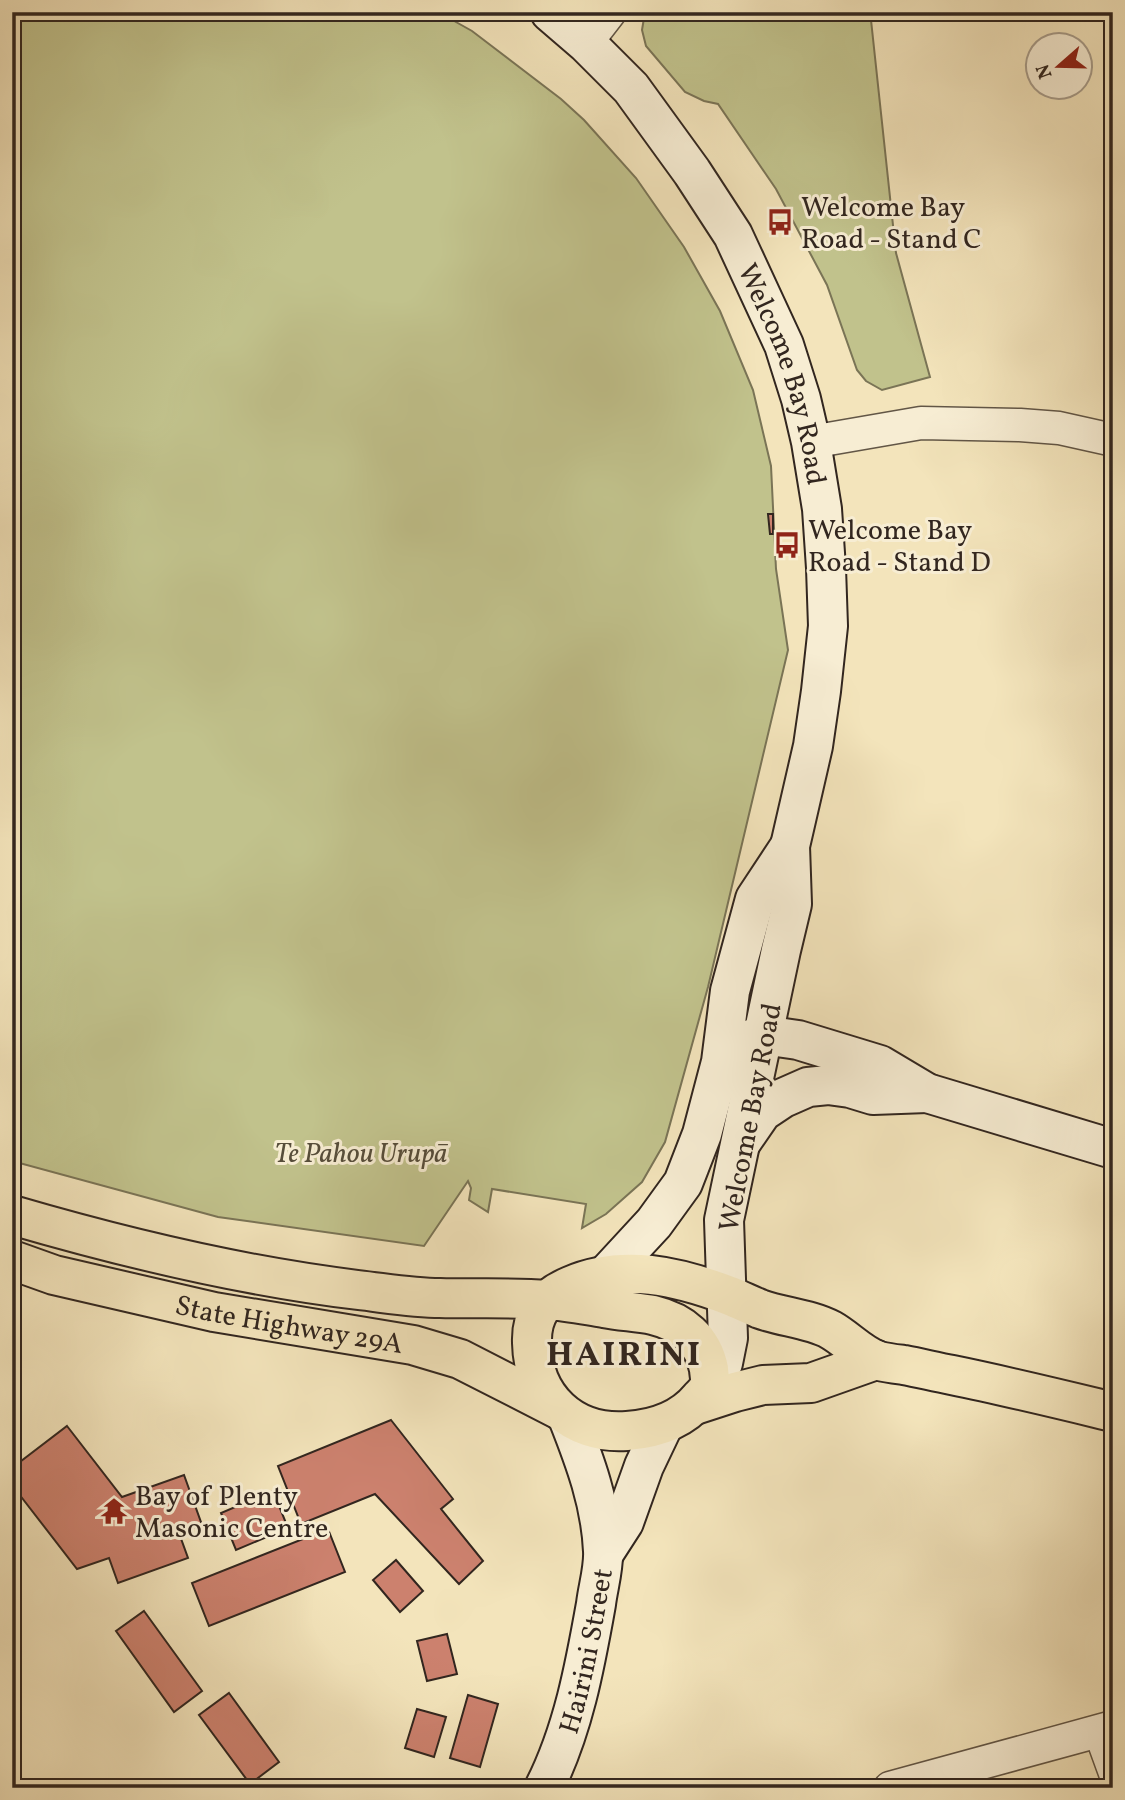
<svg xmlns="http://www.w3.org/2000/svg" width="1125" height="1800" viewBox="0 0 1125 1800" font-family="Vollkorn,serif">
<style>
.green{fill:#c1c28c;stroke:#7a7456;stroke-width:2}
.building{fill:#cc816e;stroke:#32261f;stroke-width:2}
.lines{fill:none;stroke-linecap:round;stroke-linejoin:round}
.lane-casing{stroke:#625646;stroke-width:19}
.street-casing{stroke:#625646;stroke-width:35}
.secondary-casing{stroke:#32261f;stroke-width:42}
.highway-casing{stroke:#32261f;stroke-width:42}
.lane{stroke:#f7edd3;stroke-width:16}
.street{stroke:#f7edd3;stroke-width:32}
.secondary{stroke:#f7edd3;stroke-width:38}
.highway{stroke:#f3e4bb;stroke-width:38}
.labels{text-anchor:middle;stroke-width:6;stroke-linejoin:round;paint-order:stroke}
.poi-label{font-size:28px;fill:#32261f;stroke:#f7edd3;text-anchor:start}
.street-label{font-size:28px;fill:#32261f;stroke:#f7edd3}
.park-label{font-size:28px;font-style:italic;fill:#564d3a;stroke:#f7edd3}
.district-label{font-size:35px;font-weight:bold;letter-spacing:2px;fill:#32261f;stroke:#f7edd3}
</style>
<rect width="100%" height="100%" fill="#f3e4bb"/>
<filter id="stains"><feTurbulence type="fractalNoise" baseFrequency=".00286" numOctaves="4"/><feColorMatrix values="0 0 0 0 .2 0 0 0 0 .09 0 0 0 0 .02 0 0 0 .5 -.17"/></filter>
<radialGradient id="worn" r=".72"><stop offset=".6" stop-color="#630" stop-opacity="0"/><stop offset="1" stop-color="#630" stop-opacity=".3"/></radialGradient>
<g class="green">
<polygon points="12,12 438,12 472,31 561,99 584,120 636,178 684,247 720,311 753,390 771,466 776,569 788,650 708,987 665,1142 642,1182 606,1214 582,1228 586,1204 492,1189 488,1212 469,1200 471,1188 468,1181 424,1246 218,1217 12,1161"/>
<polygon points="645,12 868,12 871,20 896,253 930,377 882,390 866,381 857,370 827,285 776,189 718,104 704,101 685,92 646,46 642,30"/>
</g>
<g class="building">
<polygon points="768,514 773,514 773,534 770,534"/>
<polygon points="391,1420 453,1499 441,1509 483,1561 459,1584 375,1494 301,1524 278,1466"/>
<polygon points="67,1426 122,1497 184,1475 202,1525 179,1533 188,1558 118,1583 109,1558 77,1569 12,1485 12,1468"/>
<polygon points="273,1491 288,1528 236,1550 221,1513"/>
<polygon points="328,1529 345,1572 209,1626 192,1583"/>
<polygon points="396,1560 423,1591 400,1612 373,1580"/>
<polygon points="144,1611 202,1691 174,1712 116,1631"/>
<polygon points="447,1634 457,1674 427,1681 417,1641"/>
<polygon points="229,1693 279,1762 250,1784 199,1715"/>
<polygon points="468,1695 498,1704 480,1767 450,1758"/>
<polygon points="417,1709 446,1717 434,1757 405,1748"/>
</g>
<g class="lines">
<defs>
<polyline id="lane" points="1092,1733 1112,1788"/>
<g id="street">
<polyline points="586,43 610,12"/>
<polyline points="811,442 921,423 1020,425 1059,428 1113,440"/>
<polyline points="890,1788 1113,1727"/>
</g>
<g id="secondary">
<path id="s1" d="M550,12L586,43L631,88L692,172L733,235L784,345L801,399L811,442L822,509L826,568L828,626L821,691L813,746L790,846L792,904L781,950L724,1220L728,1338L723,1363L710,1386"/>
<polyline points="739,1043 763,1035 798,1040 880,1065 927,1093 1113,1149"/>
<polyline points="742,1141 762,1112 783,1098 808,1087 828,1085 850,1088 873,1095 927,1093"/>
<polyline points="606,1275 654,1223 683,1183 702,1134 717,1077 721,1062 730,991 755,899 790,846"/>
<polyline points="604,1553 624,1522 644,1466 664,1424"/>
<path id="s2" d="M544,1788C573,1731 585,1666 596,1604C598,1587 604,1568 603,1551C601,1504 585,1461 568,1418"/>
</g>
<g id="highway">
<path d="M12,1215C125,1248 241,1276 358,1290C385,1293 413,1298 440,1298C475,1299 512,1297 547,1300C566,1301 585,1305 604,1308C620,1311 637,1312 653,1315C682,1322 703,1339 709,1369C709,1373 711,1381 710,1385C708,1390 703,1395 700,1398C682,1420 656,1429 627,1431C572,1435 533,1398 532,1343C531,1315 544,1297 570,1286C623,1263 678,1276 730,1296C740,1300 750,1305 760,1309C782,1317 811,1319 831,1330C847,1339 862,1356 879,1361C887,1363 896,1364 904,1365C920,1368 936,1372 952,1375C1006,1386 1059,1399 1113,1412"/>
<path id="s3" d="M12,1260L54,1275L214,1312L413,1345L460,1359L558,1409"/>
<polyline points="695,1405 735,1392 763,1385 811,1383 876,1360"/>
</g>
</defs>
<use href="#lane" class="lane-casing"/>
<use href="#street" class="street-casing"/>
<use href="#secondary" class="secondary-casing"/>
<use href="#highway" class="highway-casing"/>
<use href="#lane" class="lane"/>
<use href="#street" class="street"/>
<use href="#secondary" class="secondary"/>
<use href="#highway" class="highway"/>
</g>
<defs>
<symbol id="bus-bare" viewBox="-9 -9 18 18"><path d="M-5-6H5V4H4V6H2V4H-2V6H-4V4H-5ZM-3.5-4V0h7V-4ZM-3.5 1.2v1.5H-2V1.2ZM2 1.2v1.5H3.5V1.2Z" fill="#8f2418" stroke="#f7edd3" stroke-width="2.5" paint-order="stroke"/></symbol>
<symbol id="temple-bare" viewBox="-9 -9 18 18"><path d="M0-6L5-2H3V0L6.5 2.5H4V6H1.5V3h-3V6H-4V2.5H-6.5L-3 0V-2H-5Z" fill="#8f2418" stroke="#f7edd3" stroke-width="2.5" paint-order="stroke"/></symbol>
</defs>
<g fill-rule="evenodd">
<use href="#bus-bare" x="761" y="203" width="38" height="38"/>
<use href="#bus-bare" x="768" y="526" width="38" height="38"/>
<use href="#temple-bare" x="95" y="1492" width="38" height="38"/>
</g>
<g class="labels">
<g class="poi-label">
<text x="801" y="216">Welcome Bay<tspan x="801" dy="32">Road - Stand C</tspan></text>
<text x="808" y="539">Welcome Bay<tspan x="808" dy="32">Road - Stand D</tspan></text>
<text x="135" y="1505">Bay of Plenty<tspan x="135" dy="32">Masonic Centre</tspan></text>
</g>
<g class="street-label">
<text dy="10" stroke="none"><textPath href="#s1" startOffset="439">Welcome Bay Road</textPath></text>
<text transform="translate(749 1117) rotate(-79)" y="10">Welcome Bay Road</text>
<text dy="10" stroke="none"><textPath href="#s3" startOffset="285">State Highway 29A</textPath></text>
<text dy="10" stroke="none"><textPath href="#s2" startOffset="144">Hairini Street</textPath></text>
</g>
<g class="park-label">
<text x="361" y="1162">Te Pahou Urupā</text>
</g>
<g class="district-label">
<text x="624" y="1365">HAIRINI</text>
</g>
</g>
<rect width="1125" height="1800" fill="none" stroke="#f3e4bb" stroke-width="42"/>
<rect x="14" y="14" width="1097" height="1772" fill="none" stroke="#32261f" stroke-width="3.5"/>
<rect x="21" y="21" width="1083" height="1758" fill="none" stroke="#32261f" stroke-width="2"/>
<g transform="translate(1059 66) rotate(250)"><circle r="33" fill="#f7edd3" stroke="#a89d8b" stroke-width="2"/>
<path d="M0-5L12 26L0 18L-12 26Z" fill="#8f2418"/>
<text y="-10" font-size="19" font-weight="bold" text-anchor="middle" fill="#32261f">N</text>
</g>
<rect width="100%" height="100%" filter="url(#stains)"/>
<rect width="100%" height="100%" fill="url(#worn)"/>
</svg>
